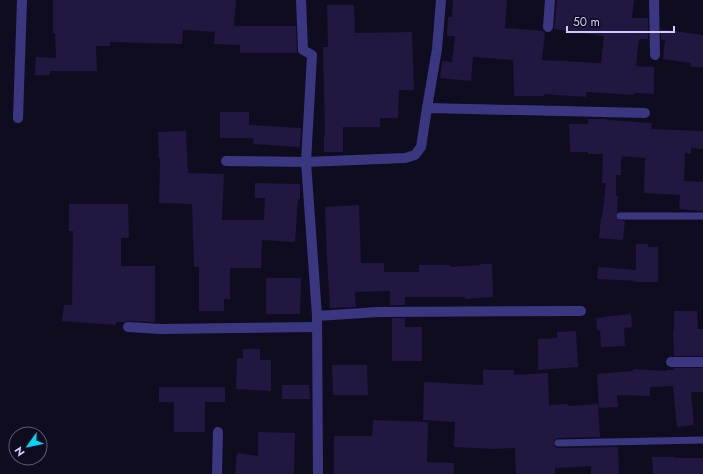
<svg xmlns="http://www.w3.org/2000/svg" width="703" height="474" viewBox="0 0 703 474" font-family="Jost,sans-serif">
<style>
.building{fill:#211741}
.lines{fill:none;stroke-linecap:round;stroke-linejoin:round}
.service{stroke:#3a3680;stroke-width:7}
.minor{stroke:#3a3680;stroke-width:10}
</style>
<rect width="100%" height="100%" fill="#100c1f"/>
<g class="building">
<polygon points="53,0 236,0 234,26 296,26 297,53 240,53 240,45 214,44 215,32 183,30 182,44 110,42 110,46 96,46 97,71 50,71 50,75 35,75 36,57 56,58 55,33 53,33"/>
<polygon points="453,0 507,0 505,28 543,31 545,33 542,60 601,63 604,36 554,29 557,0 634,0 632,18 648,18 648,39 639,39 636,66 654,67 654,94 634,93 634,95 586,92 586,97 544,94 544,96 514,96 513,60 473,57 471,81 440,78 442,61 452,62 455,36 447,36 448,17 452,17"/>
<polygon points="327,5 354,5 355,33 412,32 414,90 399,90 398,118 380,118 380,127 343,127 343,152 324,152 324,135 325,135 323,47 328,47"/>
<polygon points="661,29 703,35 703,67 691,67 691,63 663,59 665,40 661,40"/>
<polygon points="220,112 249,112 249,125 301,128 300,147 253,144 254,138 220,138"/>
<polygon points="588,119 607,119 607,120 652,123 651,129 703,131 703,149 691,148 691,154 685,153 684,181 703,182 703,211 679,209 680,195 644,193 645,158 622,156 622,159 621,159 621,175 616,175 616,196 618,196 617,213 615,216 618,220 625,221 623,240 599,238 601,218 602,218 606,183 602,183 603,154 588,154 588,152 570,152 569,124 588,124"/>
<polygon points="186,131 188,173 224,174 222,220 264,220 265,198 255,198 255,183 300,184 300,199 298,199 295,242 262,240 261,268 230,268 230,299 224,299 224,311 199,311 199,267 194,267 192,204 159,203 160,158 159,158 158,132"/>
<polygon points="69,204 128,204 129,238 121,238 121,266 155,266 155,322 128,321 124,322 116,322 116,325 62,321 64,305 72,305 73,231 69,231"/>
<polygon points="359,205 361,263 384,263 384,272 419,272 419,265 450,265 450,267 480,265 480,264 492,264 493,297 465,299 465,297 405,297 405,305 390,305 390,291 355,292 356,307 330,308 327,259 325,207"/>
<polygon points="636,244 648,244 648,247 658,247 658,282 636,282 636,281 597,279 598,267 636,270"/>
<polygon points="266,278 301,278 300,314 266,314"/>
<polygon points="674,311 697,311 698,329 703,329 703,356 674,356 673,330 674,330"/>
<polygon points="631,314 632,327 624,328 625,346 601,347 600,330 597,331 596,318"/>
<polygon points="392,318 405,318 405,327 422,327 422,361 392,361"/>
<polygon points="576,331 578,367 538,370 538,339 557,338 557,332"/>
<polygon points="243,349 260,349 260,360 271,360 271,391 236,389 237,358 243,358"/>
<polygon points="332,365 367,365 368,395 333,395"/>
<polygon points="674,368 703,368 703,392 691,392 694,425 677,427 673,386 650,387 650,396 617,395 618,407 599,408 597,374 633,371 633,369 666,371 666,370 674,370"/>
<polygon points="483,370 514,370 514,375 548,373 549,405 568,404 568,406 598,404 600,437 558,438 554,440 554,445 555,447 558,448 618,447 619,474 591,474 591,466 555,468 555,474 516,474 515,448 492,449 454,447 455,422 423,420 424,382 483,385"/>
<polygon points="282,385 309,385 310,399 282,399"/>
<polygon points="159,387 225,387 225,402 205,402 205,432 174,432 174,402 159,402"/>
<polygon points="373,420 428,422 427,462 454,463 454,474 334,474 334,436 372,436"/>
<polygon points="258,432 295,433 294,474 235,474 237,453 258,456"/>
<polygon points="652,457 675,457 675,458 703,458 703,474 653,474"/>
</g>
<g class="lines">
<g class="service">
<polyline points="620,216 703,216"/>
<polyline points="558,443 703,440"/>
</g>
<g class="minor">
<polyline points="301,0 303,50 312,55 306,162 317,316 318,474"/>
<polyline points="654,0 655,55"/>
<polyline points="548,27 550,0"/>
<polyline points="427,108 645,113"/>
<polyline points="18,118 22,0"/>
<polyline points="226,161 306,162 405,158 415,155 421,147 427,108 437,49 441,0"/>
<polyline points="317,316 378,312 581,311"/>
<polyline points="128,327 161,329 317,327"/>
<polyline points="671,362 703,362"/>
<polyline points="217,474 218,432"/>
</g>
</g>
<g transform="translate(28 446) rotate(237)"><circle r="19" fill="#100c1f" stroke="#5e5879"/>
<path d="M0-3L7 15L0 10L-7 15Z" fill="#00d6f5"/>
<text y="-6" font-size="11" font-weight="bold" text-anchor="middle" fill="#d2caff">N</text>
</g>
<path d="M567 26v6h107v-6" fill="none" stroke="#d2caff" stroke-width="2"/>
<text x="573" y="26" font-size="12" fill="#d2caff" stroke="#100c1f" stroke-width="3" paint-order="stroke">50 m</text>
</svg>
